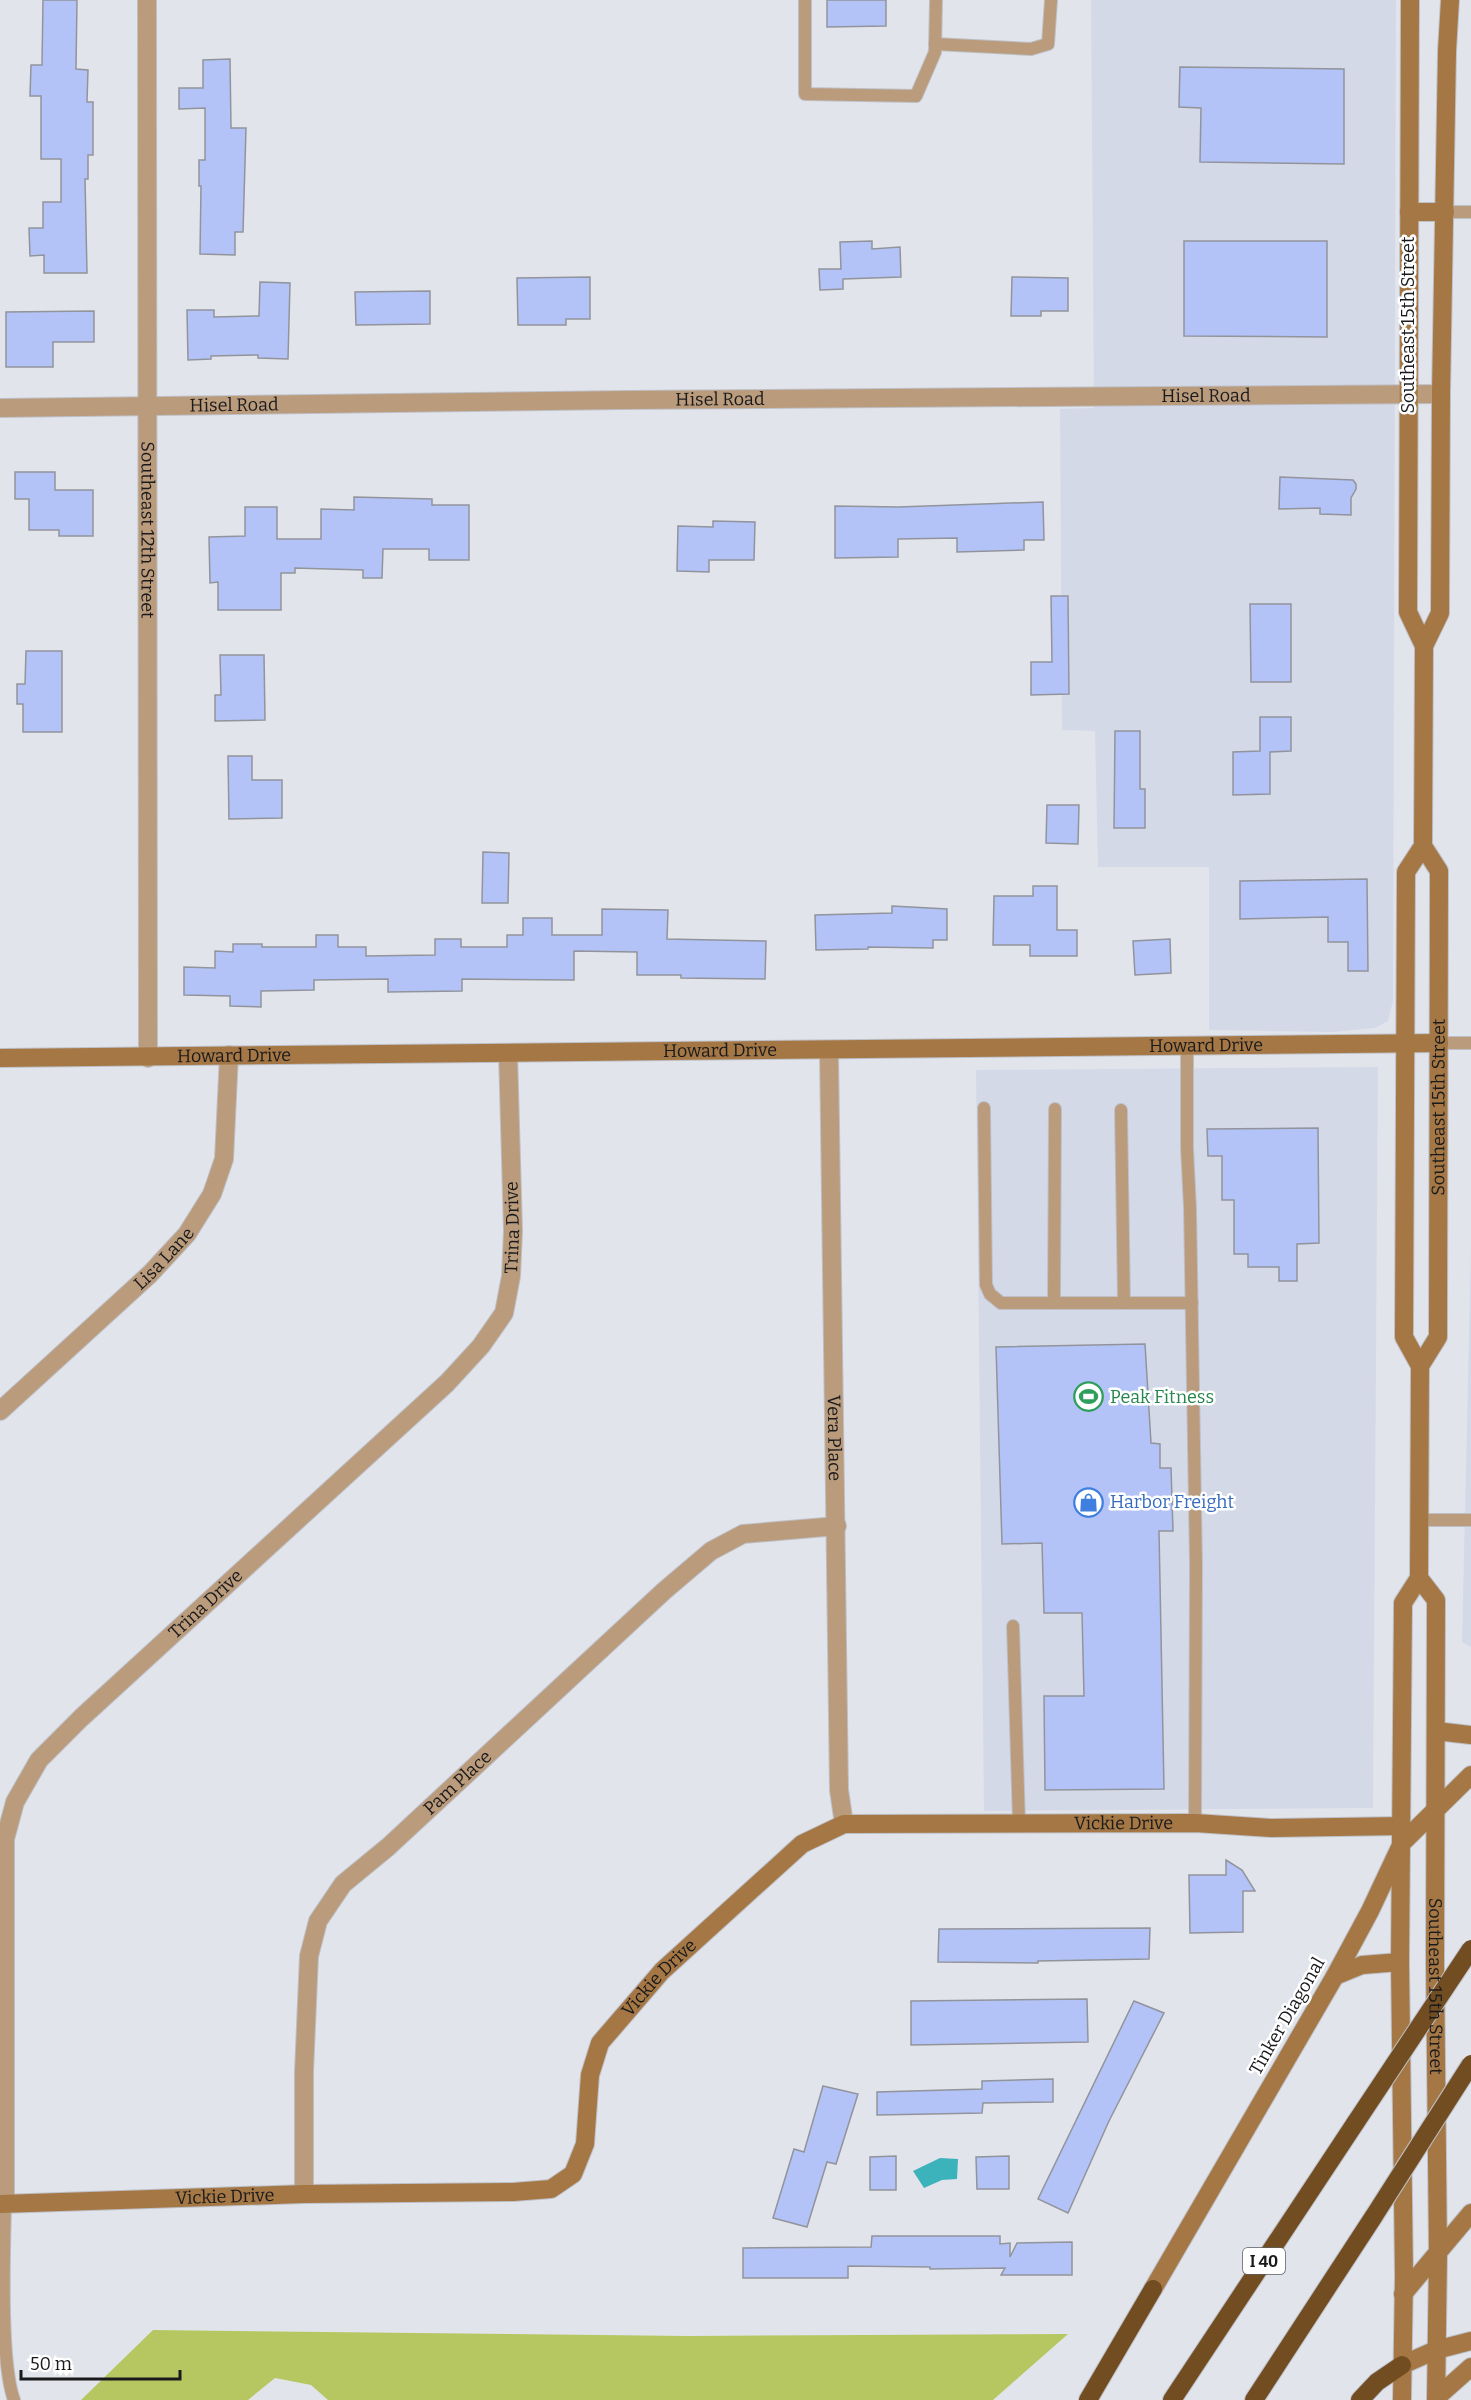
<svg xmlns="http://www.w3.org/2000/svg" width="1471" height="2400" viewBox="0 0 1471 2400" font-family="Bitter,serif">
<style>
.built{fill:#d4d9e8}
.green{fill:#b6c762}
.water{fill:#3cb3ba}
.building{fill:#b3c3f8;stroke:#92949b;stroke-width:1.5}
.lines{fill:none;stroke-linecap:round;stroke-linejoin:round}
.lane-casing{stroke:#bec0c7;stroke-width:14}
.street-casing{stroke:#bec0c7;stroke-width:20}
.secondary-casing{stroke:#bec0c7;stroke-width:20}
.highway-casing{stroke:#bec0c7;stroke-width:20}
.lane{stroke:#ba9b7b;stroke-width:12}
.street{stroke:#ba9b7b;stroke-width:18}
.secondary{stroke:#a47744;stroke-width:18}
.highway{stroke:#724d21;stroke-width:18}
.highway-bridge-casing{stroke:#bec0c7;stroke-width:20;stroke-linecap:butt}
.highway-bridge{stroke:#724d21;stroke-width:18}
.labels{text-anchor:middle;stroke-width:5;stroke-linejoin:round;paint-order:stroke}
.shield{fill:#fff;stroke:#5f5f61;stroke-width:1.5}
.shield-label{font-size:16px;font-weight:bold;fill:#1a1a1d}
.street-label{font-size:18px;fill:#1a1a1d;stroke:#fff}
.leisure-label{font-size:18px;fill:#27864d;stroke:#fff;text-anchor:start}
.shop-label{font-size:18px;fill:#366cbe;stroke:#fff;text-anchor:start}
</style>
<rect width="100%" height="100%" fill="#e2e4ec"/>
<g class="built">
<polygon points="1091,0 1396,0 1393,1001 1388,1021 1375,1028 1333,1032 1209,1030 1209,867 1098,867 1095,731 1062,730 1060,409 1094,408"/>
<polygon points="1378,1067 1373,1808 984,1811 976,1070"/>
<polygon points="1471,1248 1471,1647 1462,1642"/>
</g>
<polygon class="green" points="153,2330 688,2336 1068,2334 993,2400 328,2400 311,2385 275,2378 248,2400 81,2400"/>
<polygon class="water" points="940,2158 958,2159 957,2179 942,2180 924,2188 913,2171"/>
<g class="building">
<polygon points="43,0 77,0 76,69 88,70 87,102 93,102 93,155 88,155 88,179 85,179 87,273 44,273 44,255 30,256 29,228 43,228 43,202 61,202 61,159 41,159 41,96 30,96 31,65 42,65"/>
<polygon points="827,0 886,0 886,26 827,27"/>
<polygon points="230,59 231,128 246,128 243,232 235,232 235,255 200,254 201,186 199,186 199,160 205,160 205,108 179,109 179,88 203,88 203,60"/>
<polygon points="1180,67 1344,69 1344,164 1200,162 1201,108 1179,107"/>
<polygon points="872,241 872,249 900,247 901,277 843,279 843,289 820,290 819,269 841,269 840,242"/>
<polygon points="1184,241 1327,241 1327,337 1184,336"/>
<polygon points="590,277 590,319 566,319 566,325 518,325 517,278"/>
<polygon points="1012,277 1068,278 1068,311 1041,311 1041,316 1011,316"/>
<polygon points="260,282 290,283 288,359 258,358 258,355 211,356 211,359 188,360 187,310 214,310 214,317 259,316"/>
<polygon points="430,291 430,324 356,325 355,292"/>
<polygon points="94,311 94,342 53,342 53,367 6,367 6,312"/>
<polygon points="15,472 55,472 55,490 93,490 93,536 59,536 59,530 29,530 29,499 15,499"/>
<polygon points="1280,477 1353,480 1356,484 1356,489 1351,498 1351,515 1320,514 1320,508 1279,509"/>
<polygon points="354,497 432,499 432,505 469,505 469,560 429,560 429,549 383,549 382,578 363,578 363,570 295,568 295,573 281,573 281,610 218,610 218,582 210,583 209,537 245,536 245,507 277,507 277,539 321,539 321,509 354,510"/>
<polygon points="1043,502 1044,540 1024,540 1024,550 957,552 957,538 898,539 898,557 835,558 835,506 898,507"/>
<polygon points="713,521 755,522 754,560 709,560 709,572 677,571 678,526 713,527"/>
<polygon points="1051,596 1068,596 1069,694 1031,695 1031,662 1052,662"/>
<polygon points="1250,604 1291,604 1291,682 1251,682"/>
<polygon points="26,651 62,651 62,732 23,732 23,704 17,704 17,684 25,684"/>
<polygon points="220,655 264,655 265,720 215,721 215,695 221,695"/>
<polygon points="1260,717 1291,717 1291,751 1270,752 1270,794 1233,795 1233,752 1260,751"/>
<polygon points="1115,731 1140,731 1140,789 1145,789 1145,828 1114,828"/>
<polygon points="228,756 252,756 252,780 282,780 282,818 229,819"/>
<polygon points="1047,805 1079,805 1078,844 1046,843"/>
<polygon points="483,852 509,853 508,903 482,903"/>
<polygon points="1367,879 1368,971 1348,971 1348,942 1328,942 1328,917 1240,919 1240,881"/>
<polygon points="1033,886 1057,886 1057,930 1077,930 1077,956 1030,956 1030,945 993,945 994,896 1033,896"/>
<polygon points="892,906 947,909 947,940 933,940 933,948 868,947 868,949 816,950 815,915 892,913"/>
<polygon points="602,909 668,910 667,939 766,941 765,979 681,978 681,975 637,975 637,952 574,951 574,980 462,979 462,991 388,992 388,979 314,980 314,990 261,991 261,1007 230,1006 230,996 184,995 184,967 215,968 215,951 233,952 233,944 262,944 262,947 316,947 316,935 338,935 338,947 366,947 366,956 435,955 435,939 461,939 461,947 507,947 507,935 523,935 523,918 552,918 552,935 602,935"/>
<polygon points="1170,939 1171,973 1135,975 1133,941"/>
<polygon points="1318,1128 1319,1243 1297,1244 1297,1281 1279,1281 1279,1267 1248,1267 1248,1254 1234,1254 1234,1200 1222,1200 1222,1156 1208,1156 1207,1129"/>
<polygon points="1145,1344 1151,1443 1160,1444 1160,1468 1171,1468 1173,1531 1159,1531 1164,1789 1045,1790 1044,1696 1084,1696 1082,1613 1044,1613 1042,1543 1002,1544 996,1347"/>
<polygon points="1226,1860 1242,1870 1255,1891 1243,1891 1243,1932 1190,1933 1189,1875 1226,1875"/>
<polygon points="1150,1928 1149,1959 1038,1961 1038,1963 938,1962 939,1929"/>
<polygon points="1087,1999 1088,2042 911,2045 911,2001"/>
<polygon points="1134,2001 1164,2013 1109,2121 1068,2213 1038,2199"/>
<polygon points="1053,2079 1053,2102 983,2103 982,2113 877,2115 877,2092 982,2089 982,2081"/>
<polygon points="823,2086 858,2094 836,2164 827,2162 807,2227 773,2218 794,2149 804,2152"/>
<polygon points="896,2156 896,2190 870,2190 870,2157"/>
<polygon points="1009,2156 1009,2189 977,2189 976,2157"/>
<polygon points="872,2236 1000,2236 1000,2244 1010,2243 1010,2257 1017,2243 1072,2242 1072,2275 1001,2275 1005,2268 930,2269 930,2267 848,2266 848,2278 743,2278 743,2248 871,2247"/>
</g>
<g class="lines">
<defs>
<g id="lane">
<polyline points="805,0 805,94 916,96 935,52 936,0"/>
<polyline points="935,44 1031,49 1048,44 1051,0"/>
<polyline points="1445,212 1471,212"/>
<polyline points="1439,1043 1471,1043"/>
<polyline points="1187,1047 1187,1148 1190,1208 1196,1565 1195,1823"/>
<polyline points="984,1108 986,1285 990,1294 1001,1303 1192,1303"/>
<polyline points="1121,1110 1124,1303"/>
<polyline points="1054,1303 1055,1109"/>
<polyline points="1419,1520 1471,1520"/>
<polyline points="1013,1626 1019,1823"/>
<path d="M5,2204C4,2251 0,2362 14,2400"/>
</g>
<g id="street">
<path id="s1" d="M147,0L148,1058"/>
<path id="s2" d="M0,408L625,400L1441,394"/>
<path id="s3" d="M829,1051L839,1790L844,1824"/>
<path id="s4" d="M0,1411L150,1274L187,1234L212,1194L224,1159L229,1055"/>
<path id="s5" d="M304,2194V2072L309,1956L318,1921L343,1884L388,1847L664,1591L711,1551L743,1534L837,1526"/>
<path id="s6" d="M5,2204V1839L15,1802L39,1760L81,1718L447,1383L481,1346L504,1313L511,1276L513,1231L508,1053"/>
</g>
<g id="secondary">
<polyline points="1410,0 1408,612 1424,646"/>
<polyline points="1409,212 1445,212"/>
<path id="s7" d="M0,1058L1439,1043"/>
<path id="s8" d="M1420,1366L1438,1337L1439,871L1423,846L1424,646L1440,613L1441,394L1447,51L1450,0"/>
<path id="s9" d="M1419,1578L1436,1600L1435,1962L1438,2255L1436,2400"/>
<polyline points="1436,1731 1471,1735"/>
<polyline points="1335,1976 1362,1965 1400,1962"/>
<path id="s10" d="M0,2204L304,2194L513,2192L551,2189L573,2174L585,2144L590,2075L600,2043L662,1971L802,1844L844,1824L1195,1823L1271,1828L1402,1826"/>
<polyline points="1153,2289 1335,1976 1370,1911 1402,1843 1471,1775"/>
<polyline points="1403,2294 1471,2213"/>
<polyline points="1402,2365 1436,2350 1471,2341"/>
<polyline points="1436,2398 1471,2367"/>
<polyline points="1402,2400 1404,2276 1400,1962 1403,1603 1419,1578 1420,1366 1404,1337 1406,872 1423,846"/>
</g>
<g id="highway">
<polyline points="1088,2400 1153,2289"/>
<polyline points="1172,2400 1356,2122"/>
<polyline points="1254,2400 1374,2216"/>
<polyline points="1360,2400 1377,2382 1402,2365"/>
</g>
</defs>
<use href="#lane" class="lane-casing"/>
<use href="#street" class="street-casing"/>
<use href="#secondary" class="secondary-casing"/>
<use href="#highway" class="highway-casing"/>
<use href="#lane" class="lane"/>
<use href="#street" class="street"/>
<use href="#secondary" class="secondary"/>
<use href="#highway" class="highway"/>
<defs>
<g id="highway-bridge">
<polyline points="1356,2122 1471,1949"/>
<polyline points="1374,2216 1471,2064"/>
</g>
</defs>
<use href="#highway-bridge" class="highway-bridge-casing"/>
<use href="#highway-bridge" class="highway-bridge"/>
</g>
<defs>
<symbol id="stadium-ring" viewBox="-11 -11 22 22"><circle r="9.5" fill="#fff" stroke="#2e9e5b" stroke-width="1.5"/><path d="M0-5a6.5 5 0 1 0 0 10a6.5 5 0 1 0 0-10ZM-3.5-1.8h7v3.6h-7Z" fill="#2e9e5b"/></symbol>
<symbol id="shop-ring" viewBox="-11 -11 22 22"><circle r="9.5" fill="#fff" stroke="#3f7fe0" stroke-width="1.5"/><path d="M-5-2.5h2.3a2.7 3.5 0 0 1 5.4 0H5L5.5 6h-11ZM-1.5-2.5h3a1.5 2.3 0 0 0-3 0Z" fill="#3f7fe0"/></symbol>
</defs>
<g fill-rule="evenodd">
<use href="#stadium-ring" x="1072" y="1380" width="33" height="33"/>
<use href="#shop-ring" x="1072" y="1486" width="33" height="33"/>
</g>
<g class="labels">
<rect class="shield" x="1243" y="2248" width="42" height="26" rx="4.5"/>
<g class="shield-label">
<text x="1264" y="2267">I 40</text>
</g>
<g class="street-label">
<text transform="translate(1408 325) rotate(-90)" y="6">Southeast 15th Street</text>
<text dy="6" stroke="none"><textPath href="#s2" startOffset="1206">Hisel Road</textPath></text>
<text dy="6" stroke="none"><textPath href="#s2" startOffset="720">Hisel Road</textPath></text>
<text dy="6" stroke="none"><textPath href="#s2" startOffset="234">Hisel Road</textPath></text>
<text dy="6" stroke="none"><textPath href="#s1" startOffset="530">Southeast 12th Street</textPath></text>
<text dy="6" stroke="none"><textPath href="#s7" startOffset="1206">Howard Drive</textPath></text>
<text dy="6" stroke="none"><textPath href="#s7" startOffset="720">Howard Drive</textPath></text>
<text dy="6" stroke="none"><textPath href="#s7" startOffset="234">Howard Drive</textPath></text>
<text dy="6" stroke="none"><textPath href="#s8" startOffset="264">Southeast 15th Street</textPath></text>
<text dy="6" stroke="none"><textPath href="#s6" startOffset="1184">Trina Drive</textPath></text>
<text dy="6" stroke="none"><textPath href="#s4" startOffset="224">Lisa Lane</textPath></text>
<text dy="6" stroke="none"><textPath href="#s3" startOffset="387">Vera Place</textPath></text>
<text dy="6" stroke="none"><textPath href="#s6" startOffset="680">Trina Drive</textPath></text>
<text dy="6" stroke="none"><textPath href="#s5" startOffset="472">Pam Place</textPath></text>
<text dy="6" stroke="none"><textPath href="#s10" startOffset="1323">Vickie Drive</textPath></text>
<text dy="6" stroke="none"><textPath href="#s10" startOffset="801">Vickie Drive</textPath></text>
<text dy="6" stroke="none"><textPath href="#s9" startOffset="414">Southeast 15th Street</textPath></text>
<text transform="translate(1287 2016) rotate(-60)" y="6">Tinker Diagonal</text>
<text dy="6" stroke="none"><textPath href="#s10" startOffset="225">Vickie Drive</textPath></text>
</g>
<g class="leisure-label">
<text x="1110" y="1403">Peak Fitness</text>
</g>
<g class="shop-label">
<text x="1110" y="1508">Harbor Freight</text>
</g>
</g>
<path d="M21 2370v9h159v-9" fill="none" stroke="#1a1a1d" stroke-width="3"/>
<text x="30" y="2370" font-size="18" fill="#1a1a1d" stroke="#ffffff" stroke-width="4.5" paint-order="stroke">50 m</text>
</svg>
